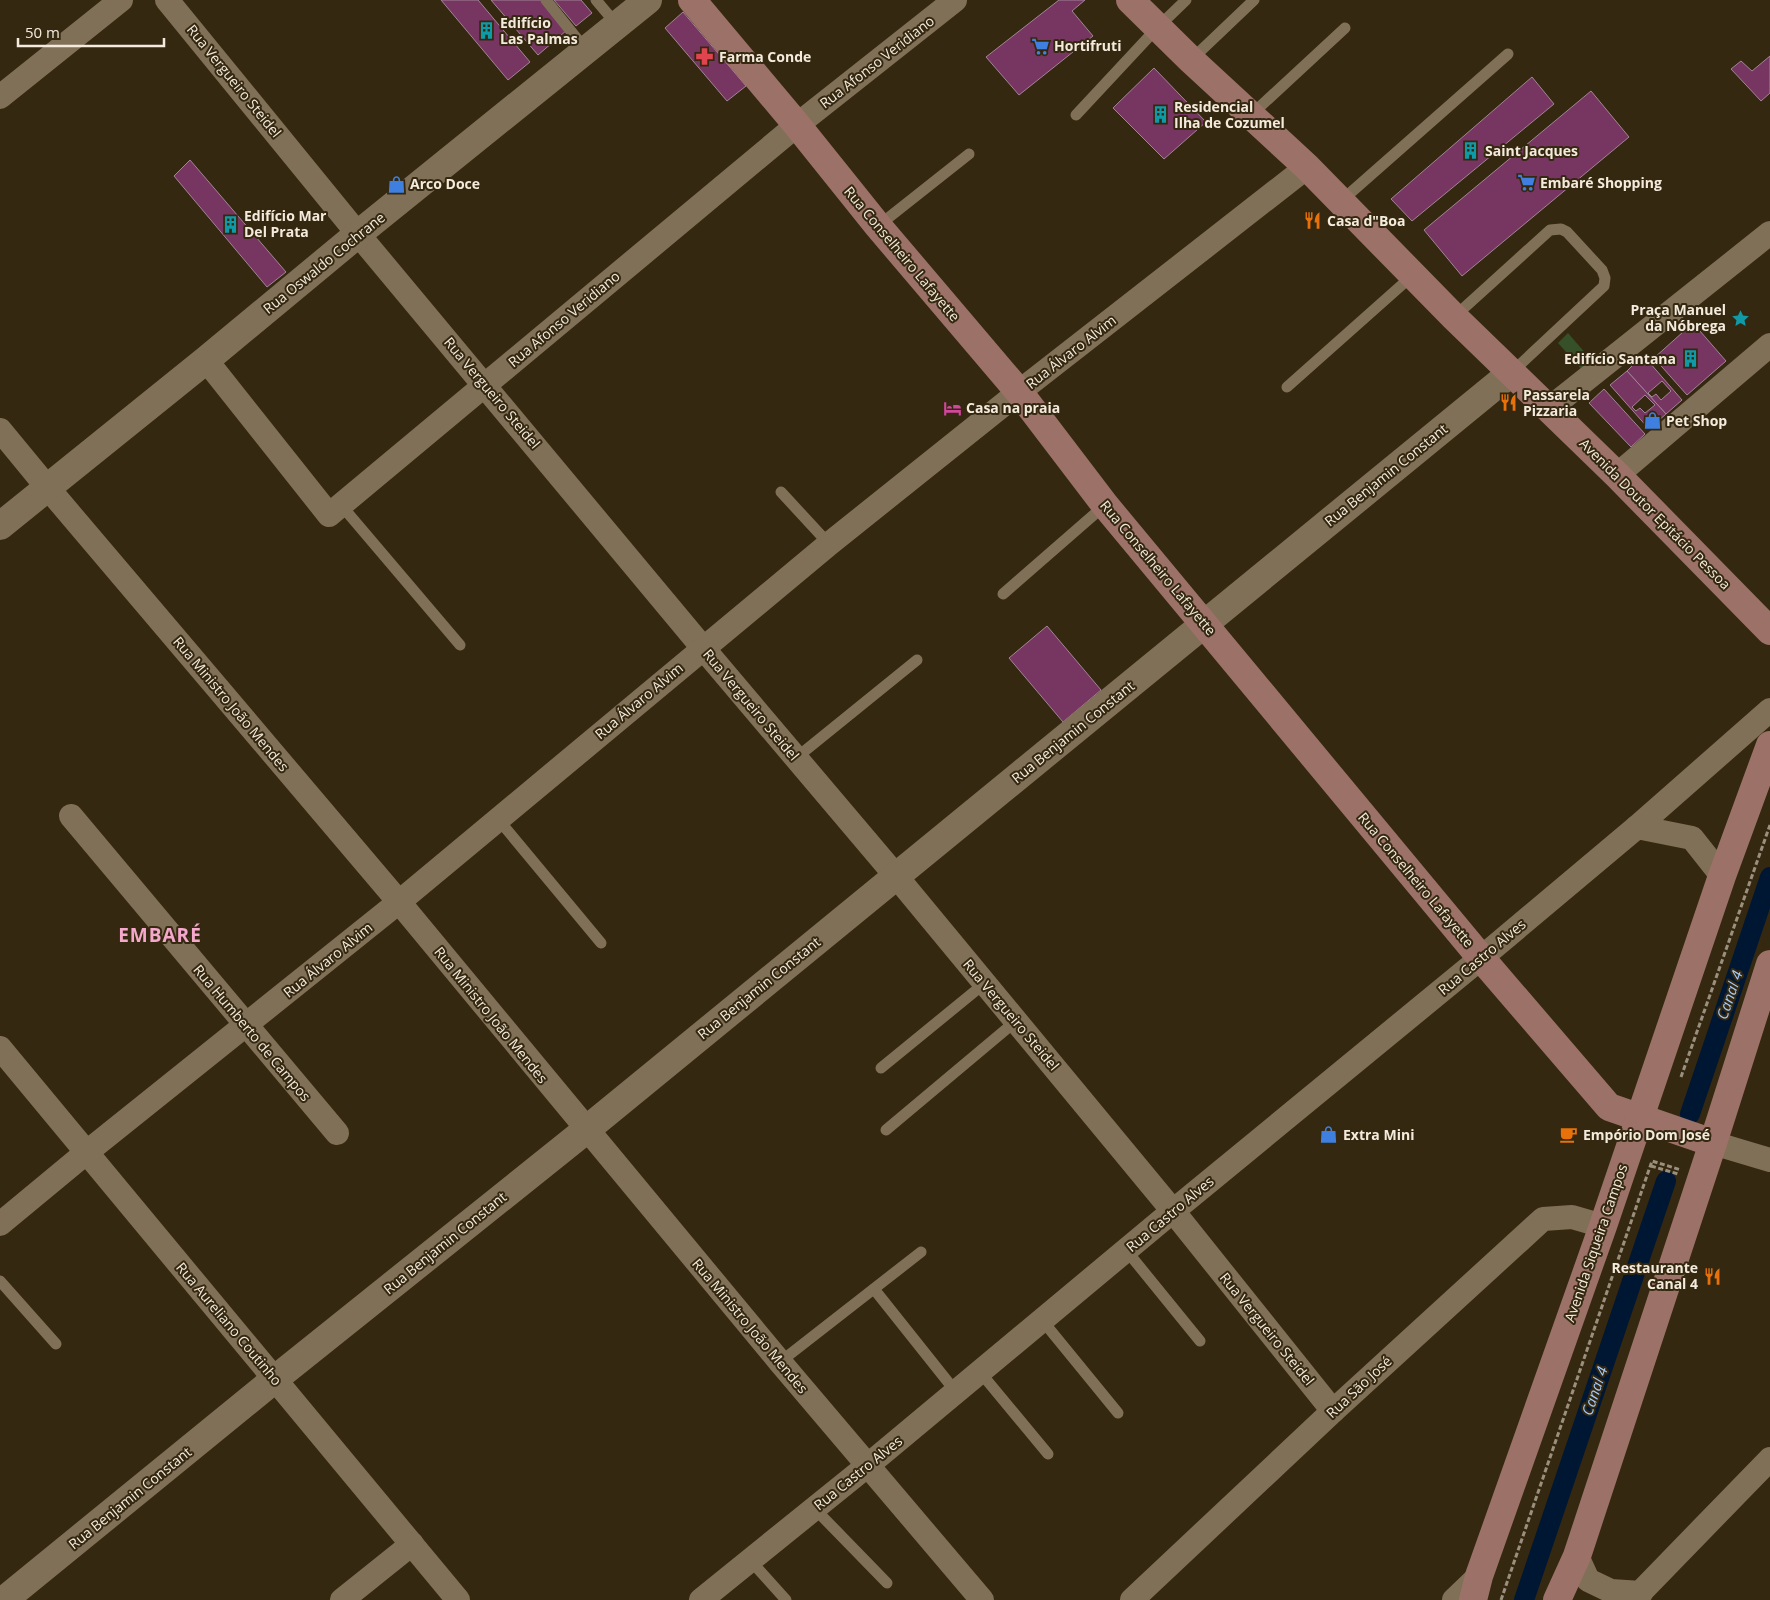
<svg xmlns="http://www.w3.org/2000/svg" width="1770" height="1600" viewBox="0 0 1770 1600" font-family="'Open Sans',sans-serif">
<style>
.green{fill:#365029}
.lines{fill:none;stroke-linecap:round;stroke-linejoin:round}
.canal{stroke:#001734;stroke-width:20}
.building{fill:#773561;stroke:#a28596;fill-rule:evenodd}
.path{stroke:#9b907e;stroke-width:3;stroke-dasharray:5 2.5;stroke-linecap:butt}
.service{stroke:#807057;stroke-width:11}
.minor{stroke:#807057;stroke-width:24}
.tertiary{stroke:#807057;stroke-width:28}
.secondary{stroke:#9c7168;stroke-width:28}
.labels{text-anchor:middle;stroke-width:4;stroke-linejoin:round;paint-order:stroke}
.poi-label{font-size:14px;font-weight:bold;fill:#f4ebdd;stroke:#352810;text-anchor:start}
.street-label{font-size:14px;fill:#f4ebdd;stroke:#352810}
.water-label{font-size:15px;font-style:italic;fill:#a3ccfe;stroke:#352810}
.district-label{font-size:19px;font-weight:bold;letter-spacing:1px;fill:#f4a8cc;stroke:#352810}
</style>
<rect width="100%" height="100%" fill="#352810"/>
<polygon class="green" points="1568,333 1593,362 1583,371 1558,343"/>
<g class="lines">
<g class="canal">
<polyline points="1690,1114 1770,877"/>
<polyline points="1524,1600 1666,1181"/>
</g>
</g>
<g class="building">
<polygon points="441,0 478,0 530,62 508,80"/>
<polygon points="491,0 542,0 567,30 538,55"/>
<polygon points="554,0 581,0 592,13 576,26"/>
<polygon points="1059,0 1085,0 1072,11 1093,36 1019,95 986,57"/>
<polygon points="683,12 746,86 727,101 665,28"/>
<polygon points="1770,56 1770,93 1761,101 1731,69 1741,61 1752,71"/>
<polygon points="1154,68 1206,122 1164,159 1113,108"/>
<polygon points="1532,77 1554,104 1412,221 1391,199"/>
<polygon points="1591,91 1629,137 1462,276 1424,230"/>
<polygon points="190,160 286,272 267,287 174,176"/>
<polygon points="1693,323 1726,361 1687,395 1654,358"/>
<path d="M1643,355L1682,400L1666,414L1627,371ZM1662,381L1671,391L1661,400L1656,394L1652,397L1648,393Z"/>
<path d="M1627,371L1666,414L1649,429L1610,385ZM1645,395L1655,405L1645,413L1640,408L1636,411L1632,407Z"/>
<polygon points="1604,389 1645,434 1631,447 1589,403"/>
<polygon points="1047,626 1101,690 1063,722 1009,658"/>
</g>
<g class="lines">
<g class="path">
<polyline points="1681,1077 1770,825"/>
<polyline points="1651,1166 1678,1174"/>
<polyline points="1501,1600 1652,1161 1681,1170"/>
</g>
<g class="service">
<polyline points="546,0 586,50"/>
<polyline points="596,0 617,25"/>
<polyline points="1191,60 1254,0"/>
<polyline points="1076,115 1158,27 1186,0"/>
<polyline points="1251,115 1345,28"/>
<polyline points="1340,202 1508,54"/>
<polyline points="878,226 969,154"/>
<polyline points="1454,317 1550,230 1561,229 1567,232 1602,270 1605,278 1604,286 1511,373"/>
<polyline points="1287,387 1413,275"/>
<polyline points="781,492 829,544"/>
<polyline points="341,505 460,645"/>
<polyline points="1003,594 1105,505"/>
<polyline points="796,758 917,660"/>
<polyline points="498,819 601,943"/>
<polyline points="881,1068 985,983"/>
<polyline points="886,1130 1016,1021"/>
<polyline points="1126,1250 1200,1341"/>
<polyline points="0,1281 56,1344"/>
<polyline points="874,1289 956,1392"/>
<polyline points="1042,1320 1118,1413"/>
<polyline points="780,1362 921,1252"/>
<polyline points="980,1372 1048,1454"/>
<polyline points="814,1508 887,1583"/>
<polyline points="750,1560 786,1600"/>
</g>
<g class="minor">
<polyline points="167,0 358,234 703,648 896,876 1173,1211 1333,1411"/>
<polyline points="0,97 121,0"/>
<polyline points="206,360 329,515 797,125 955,0"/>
<polyline points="1550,408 1770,233"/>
<polyline points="0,430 47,487 399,902 780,1362 982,1600"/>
<polyline points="1617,475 1770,345"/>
<polyline points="71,816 337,1133"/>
<polyline points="1637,827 1692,838 1722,876"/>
<polyline points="0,1048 458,1600"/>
<polyline points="1713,1143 1770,1160"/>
<polyline points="0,1224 87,1152 399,902 829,544 1019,392 1307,167"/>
<polyline points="1577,1556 1588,1580 1611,1591 1641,1593"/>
<polyline points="342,1600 412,1544"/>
<polyline points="701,1600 867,1466 1173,1211 1481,958 1637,827 1770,710"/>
<polyline points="1132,1600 1333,1411 1543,1219 1572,1217 1603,1226"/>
<polyline points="1454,1600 1479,1576"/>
<polyline points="1633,1600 1770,1459"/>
</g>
<g class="tertiary">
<polyline points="0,526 206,360 358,234 648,0"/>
<polyline points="4,1600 275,1379 586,1130 1511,373"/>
</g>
<g class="secondary">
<polyline points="692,0 797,125 878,226 1019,392 1105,505 1481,958 1609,1107 1713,1143"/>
<polyline points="1130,0 1191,60 1307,167 1454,317 1617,475 1770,631"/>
<polyline points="1473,1600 1479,1576 1603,1226 1722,876 1770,745"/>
<polyline points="1557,1600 1577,1556 1713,1143 1770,964"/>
</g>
</g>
<defs>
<symbol id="building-bare" viewBox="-9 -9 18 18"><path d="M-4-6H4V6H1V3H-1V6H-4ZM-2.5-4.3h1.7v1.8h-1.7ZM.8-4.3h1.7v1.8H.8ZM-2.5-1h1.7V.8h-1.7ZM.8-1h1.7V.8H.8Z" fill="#0f9aa8" stroke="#352810" stroke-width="2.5" paint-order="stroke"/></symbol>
<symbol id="supermarket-bare" viewBox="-9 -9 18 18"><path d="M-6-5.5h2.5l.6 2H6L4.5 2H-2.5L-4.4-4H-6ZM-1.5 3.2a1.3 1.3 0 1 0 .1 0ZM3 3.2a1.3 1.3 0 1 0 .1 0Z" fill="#3f7fe0" stroke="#352810" stroke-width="2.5" paint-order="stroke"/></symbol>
<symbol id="pharmacy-bare" viewBox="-9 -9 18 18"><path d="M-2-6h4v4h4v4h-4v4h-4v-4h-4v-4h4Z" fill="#e0444e" stroke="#352810" stroke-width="2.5" paint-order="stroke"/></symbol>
<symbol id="shop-bare" viewBox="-9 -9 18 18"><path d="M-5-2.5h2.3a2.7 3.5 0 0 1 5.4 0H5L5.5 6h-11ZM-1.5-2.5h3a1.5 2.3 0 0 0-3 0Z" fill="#3f7fe0" stroke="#352810" stroke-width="2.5" paint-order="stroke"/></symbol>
<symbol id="restaurant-bare" viewBox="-9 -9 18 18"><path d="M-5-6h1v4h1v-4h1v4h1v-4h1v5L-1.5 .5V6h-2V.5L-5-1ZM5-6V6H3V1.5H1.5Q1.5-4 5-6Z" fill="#e8710a" stroke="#352810" stroke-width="2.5" paint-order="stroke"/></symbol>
<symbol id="sight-bare" viewBox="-9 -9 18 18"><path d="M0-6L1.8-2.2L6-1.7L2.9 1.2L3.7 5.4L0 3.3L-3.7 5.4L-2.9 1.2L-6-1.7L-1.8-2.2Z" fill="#0f9aa8" stroke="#352810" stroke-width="2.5" paint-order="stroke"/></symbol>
<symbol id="hotel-bare" viewBox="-9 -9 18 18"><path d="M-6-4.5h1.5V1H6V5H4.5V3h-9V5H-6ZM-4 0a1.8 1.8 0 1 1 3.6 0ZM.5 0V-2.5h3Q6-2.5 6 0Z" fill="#d1479c" stroke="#352810" stroke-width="2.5" paint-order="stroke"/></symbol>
<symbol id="cafe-bare" viewBox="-9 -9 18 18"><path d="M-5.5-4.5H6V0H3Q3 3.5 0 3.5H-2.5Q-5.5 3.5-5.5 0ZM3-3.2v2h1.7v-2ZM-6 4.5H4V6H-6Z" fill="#e8710a" stroke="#352810" stroke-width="2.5" paint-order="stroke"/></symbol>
</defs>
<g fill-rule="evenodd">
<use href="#building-bare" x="474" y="18" width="25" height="25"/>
<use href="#supermarket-bare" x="1028" y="34" width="25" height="25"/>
<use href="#pharmacy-bare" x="692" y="44" width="25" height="25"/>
<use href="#building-bare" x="1148" y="102" width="25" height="25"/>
<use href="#building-bare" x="1458" y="138" width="25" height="25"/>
<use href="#supermarket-bare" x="1514" y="170" width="25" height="25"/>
<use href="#shop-bare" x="384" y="172" width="25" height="25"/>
<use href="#restaurant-bare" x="1300" y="208" width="25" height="25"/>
<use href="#building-bare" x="218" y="212" width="25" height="25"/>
<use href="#sight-bare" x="1728" y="306" width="25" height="25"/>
<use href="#building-bare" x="1678" y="346" width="25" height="25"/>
<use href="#restaurant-bare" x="1496" y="390" width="25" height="25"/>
<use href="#hotel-bare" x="940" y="396" width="25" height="25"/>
<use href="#shop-bare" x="1640" y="408" width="25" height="25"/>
<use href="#shop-bare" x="1316" y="1122" width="25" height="25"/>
<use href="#cafe-bare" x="1556" y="1122" width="25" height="25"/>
<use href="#restaurant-bare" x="1700" y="1264" width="25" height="25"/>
</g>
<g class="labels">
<g class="poi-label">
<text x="500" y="28">Edifício<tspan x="500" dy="16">Las Palmas</tspan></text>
<text x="1054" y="51">Hortifruti</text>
<text x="719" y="62">Farma Conde</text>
<text x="1174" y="112">Residencial<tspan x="1174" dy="16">Ilha de Cozumel</tspan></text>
<text x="1485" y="156">Saint Jacques</text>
<text x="1540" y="188">Embaré Shopping</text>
<text x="410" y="189">Arco Doce</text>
<text x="244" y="221">Edifício Mar<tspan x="244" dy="16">Del Prata</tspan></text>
<text x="1327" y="226">Casa d"Boa</text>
<text x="1726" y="315" text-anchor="end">Praça Manuel<tspan x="1726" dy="16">da Nóbrega</tspan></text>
<text x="1676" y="364" text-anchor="end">Edifício Santana</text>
<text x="1523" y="400">Passarela<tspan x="1523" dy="16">Pizzaria</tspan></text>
<text x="966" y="413">Casa na praia</text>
<text x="1666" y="426">Pet Shop</text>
<text x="1343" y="1140">Extra Mini</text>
<text x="1583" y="1140">Empório Dom José</text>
<text x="1698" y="1273" text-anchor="end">Restaurante<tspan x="1698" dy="16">Canal 4</tspan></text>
</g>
<g class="street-label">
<text transform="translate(877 62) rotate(-38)" y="5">Rua Afonso Veridiano</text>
<text transform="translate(234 81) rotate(51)" y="5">Rua Vergueiro Steidel</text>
<text transform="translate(902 254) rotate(50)" y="5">Rua Conselheiro Lafayette</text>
<text transform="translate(324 263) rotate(-39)" y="5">Rua Oswaldo Cochrane</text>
<text transform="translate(564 319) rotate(-40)" y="5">Rua Afonso Veridiano</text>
<text transform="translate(1071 352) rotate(-38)" y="5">Rua Álvaro Alvim</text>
<text transform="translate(492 393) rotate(50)" y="5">Rua Vergueiro Steidel</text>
<text transform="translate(1386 475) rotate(-39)" y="5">Rua Benjamin Constant</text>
<text transform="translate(1655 514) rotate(45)" y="5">Avenida Doutor Epitácio Pessoa</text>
<text transform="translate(1158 568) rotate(50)" y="5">Rua Conselheiro Lafayette</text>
<text transform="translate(639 701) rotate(-40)" y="5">Rua Álvaro Alvim</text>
<text transform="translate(231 704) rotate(50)" y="5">Rua Ministro João Mendes</text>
<text transform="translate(751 705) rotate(50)" y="5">Rua Vergueiro Steidel</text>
<text transform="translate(1073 732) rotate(-39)" y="5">Rua Benjamin Constant</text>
<text transform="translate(1416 880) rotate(50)" y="5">Rua Conselheiro Lafayette</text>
<text transform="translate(1482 957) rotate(-40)" y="5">Rua Castro Alves</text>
<text transform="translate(328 960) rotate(-39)" y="5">Rua Álvaro Alvim</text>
<text transform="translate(759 988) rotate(-39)" y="5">Rua Benjamin Constant</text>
<text transform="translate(491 1015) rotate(51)" y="5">Rua Ministro João Mendes</text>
<text transform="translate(1011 1015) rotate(50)" y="5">Rua Vergueiro Steidel</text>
<text transform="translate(252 1033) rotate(50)" y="5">Rua Humberto de Campos</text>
<text transform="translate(1170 1214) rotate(-40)" y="5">Rua Castro Alves</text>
<text transform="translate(445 1243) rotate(-39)" y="5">Rua Benjamin Constant</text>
<text transform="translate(1596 1243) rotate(-71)" y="5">Avenida Siqueira Campos</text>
<text transform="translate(229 1324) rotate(50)" y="5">Rua Aureliano Coutinho</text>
<text transform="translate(750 1326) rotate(50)" y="5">Rua Ministro João Mendes</text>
<text transform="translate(1267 1329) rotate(51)" y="5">Rua Vergueiro Steidel</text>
<text transform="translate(1359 1387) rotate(-43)" y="5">Rua São José</text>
<text transform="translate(858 1473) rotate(-39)" y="5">Rua Castro Alves</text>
<text transform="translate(130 1498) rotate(-39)" y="5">Rua Benjamin Constant</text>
</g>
<g class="water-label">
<text transform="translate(1730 995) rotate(-71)" y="5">Canal 4</text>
<text transform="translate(1595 1391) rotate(-71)" y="5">Canal 4</text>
</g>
<g class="district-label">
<text x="160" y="942">EMBARÉ</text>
</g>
</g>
<path d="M18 38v8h146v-8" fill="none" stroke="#f4ebdd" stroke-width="2.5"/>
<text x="25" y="38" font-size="15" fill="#f4ebdd" stroke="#352810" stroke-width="4" paint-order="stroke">50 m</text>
</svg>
